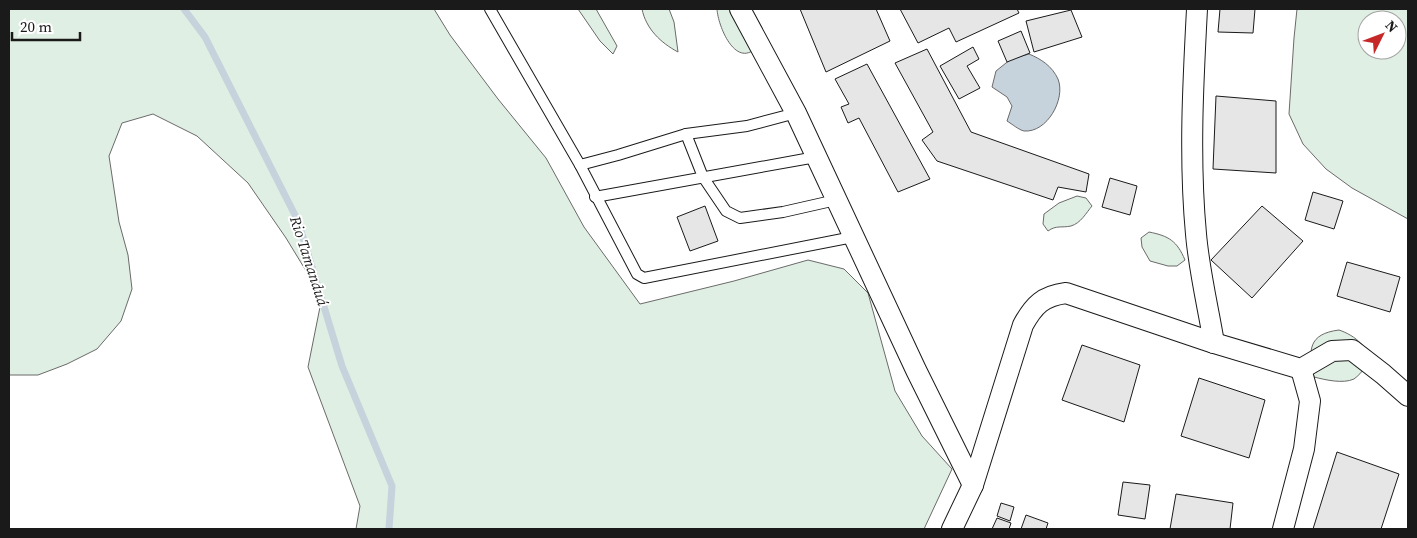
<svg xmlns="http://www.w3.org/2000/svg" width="1417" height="538" viewBox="0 0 1417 538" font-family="'Source Serif 4',serif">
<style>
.green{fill:#e0efe3;stroke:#6a6a6a;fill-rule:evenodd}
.water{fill:#c6d2dc;stroke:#6a6a6a}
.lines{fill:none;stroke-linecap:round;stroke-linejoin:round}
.stream{stroke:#c6d2dc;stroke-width:7}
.building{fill:#e6e6e6;stroke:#1a1a1a}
.service-casing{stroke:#1a1a1a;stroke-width:12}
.minor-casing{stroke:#1a1a1a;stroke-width:22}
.service{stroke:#fff;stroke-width:10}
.minor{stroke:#fff;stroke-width:20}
.labels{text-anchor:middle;stroke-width:4;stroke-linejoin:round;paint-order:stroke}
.water-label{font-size:15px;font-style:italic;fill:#1a1a1a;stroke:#fff}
</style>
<rect width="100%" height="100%" fill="#fff"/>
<g class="green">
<polygon points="9,9 434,9 450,35 498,99 546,158 584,227 640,304 734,281 808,260 844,269 868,293 895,391 922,436 952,469 924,529 356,529 360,506 308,367 322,297 286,238 248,183 197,136 153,114 122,123 109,156 119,222 128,255 132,289 121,321 97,349 67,364 38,375 9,375"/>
<polygon points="578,9 596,9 617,46 613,54 600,41"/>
<path d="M642,9H669L674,22L678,52C661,43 646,29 642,9Z"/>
<path d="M717,9H735L756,48C735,68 718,26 717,9Z"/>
<path d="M1297,9H1408V219L1352,188L1326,169L1303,144L1289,114L1294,38ZM1367,20H1397V50H1367Z"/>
<path d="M1077,196L1086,198L1092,206C1086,213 1081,223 1071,226C1062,228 1056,225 1048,231L1043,224L1044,214L1059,203Z"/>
<path d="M1149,232C1169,236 1177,241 1185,260L1177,266H1168L1150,261L1142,247L1141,238Z"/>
<path d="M1339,330C1354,335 1374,349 1365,367C1362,372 1358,376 1354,379C1343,384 1326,380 1314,377C1308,350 1308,334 1339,330Z"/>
</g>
<path class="water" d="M1029,54C1041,59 1052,66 1058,79C1066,99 1047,133 1024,131C1019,130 1012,124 1007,121L1012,106L1007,97L992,87L996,71L1011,59Z"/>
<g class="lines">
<polyline class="stream" points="184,9 205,37 298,221 342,366 392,486 389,529"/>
</g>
<g class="building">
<polygon points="800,9 876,9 890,41 826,72"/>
<polygon points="900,9 1017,9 1019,13 956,42 949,28 918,43"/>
<polygon points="1220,9 1255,9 1253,33 1218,32"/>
<polygon points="1071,10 1082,37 1034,52 1026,21"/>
<polygon points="1021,31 1030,53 1007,62 998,41"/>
<polygon points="973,47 979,59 967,66 980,88 959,99 940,66"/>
<polygon points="927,49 971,132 1089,174 1086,192 1058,187 1053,200 937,161 922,140 933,132 895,63"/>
<polygon points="867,64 930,179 898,192 859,118 848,123 841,107 849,104 835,79"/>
<polygon points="1216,96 1276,101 1276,173 1213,169"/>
<polygon points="1110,178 1137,186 1130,215 1102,207"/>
<polygon points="1313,192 1343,201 1334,229 1305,220"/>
<polygon points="705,206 718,241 690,251 677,217"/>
<polygon points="1262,206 1303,241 1252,298 1211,260"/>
<polygon points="1347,262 1400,277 1390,312 1337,296"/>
<polygon points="1082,345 1140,365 1124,422 1062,400"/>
<polygon points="1199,378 1265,400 1249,458 1181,436"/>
<polygon points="1337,452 1399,474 1381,529 1313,529"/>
<polygon points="1123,482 1150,485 1145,519 1118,515"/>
<polygon points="1176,494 1233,503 1230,529 1170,529"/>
<polygon points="1001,503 1014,507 1010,521 997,516"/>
<polygon points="1026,515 1048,523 1046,529 1021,529"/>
<polygon points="997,518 1011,523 1009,529 992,529"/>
</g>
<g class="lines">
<defs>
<g id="service">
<polyline points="490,9 580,165 637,274 644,278 853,237"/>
<polyline points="686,134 703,177 726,211 740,218 783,212 836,200"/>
<polyline points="580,165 618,155 686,134 747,126 796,113"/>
<polyline points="595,197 816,157"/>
</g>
<g id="minor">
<polyline points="740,9 796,113 916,370 973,485"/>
<path d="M1197,9C1193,84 1189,159 1196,234C1199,270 1208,307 1214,343"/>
<path d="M952,529L973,485L1023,325C1034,305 1043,296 1066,293L1214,343L1301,369L1332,351L1352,350L1383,374L1408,396"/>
<polyline points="1283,529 1304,449 1310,401 1301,369"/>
</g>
</defs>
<use href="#service" class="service-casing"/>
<use href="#minor" class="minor-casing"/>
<use href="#service" class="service"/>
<use href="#minor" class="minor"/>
</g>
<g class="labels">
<g class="water-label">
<text transform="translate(309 261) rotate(72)" y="5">Rio Tamanduá</text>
</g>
</g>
<rect width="1417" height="538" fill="none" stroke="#1a1a1a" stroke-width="20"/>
<g transform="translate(1382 35) rotate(48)"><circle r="24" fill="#ffffff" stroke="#a3a3a3"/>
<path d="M0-4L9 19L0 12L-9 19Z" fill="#c62828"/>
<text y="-8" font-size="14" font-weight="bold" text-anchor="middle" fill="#1a1a1a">N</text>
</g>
<path d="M12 32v8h68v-8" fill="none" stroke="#1a1a1a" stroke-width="2.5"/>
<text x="20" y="32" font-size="15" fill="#1a1a1a" stroke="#ffffff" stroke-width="4" paint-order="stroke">20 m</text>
</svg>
